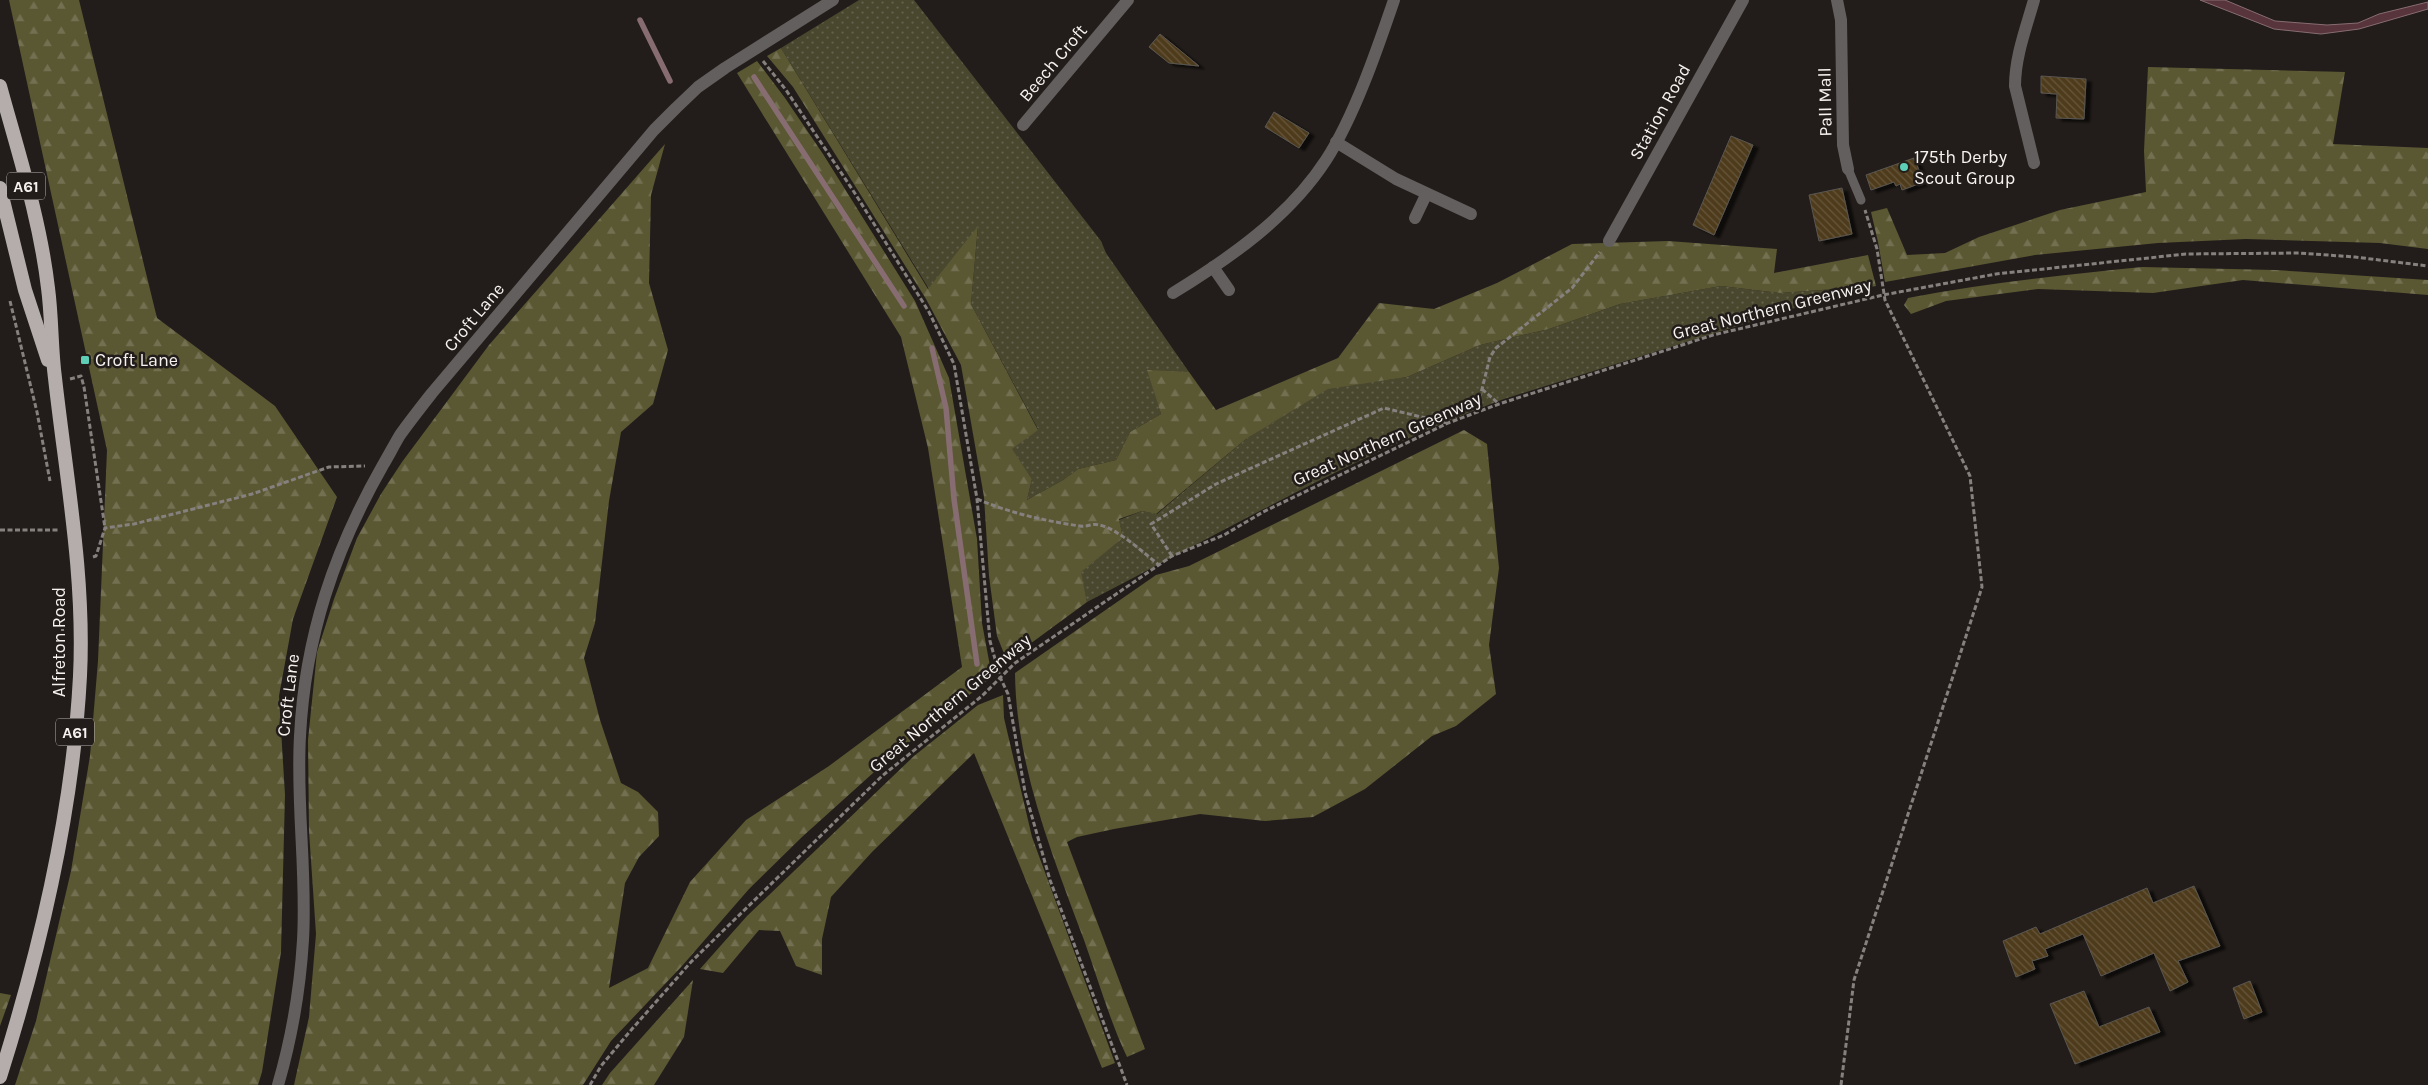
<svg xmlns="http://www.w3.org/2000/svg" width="2428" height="1085" viewBox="0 0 2428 1085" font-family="Karla,sans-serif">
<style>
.grass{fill:url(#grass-dots)}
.forest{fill:url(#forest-firs)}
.water{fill:#58343c;stroke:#876d72}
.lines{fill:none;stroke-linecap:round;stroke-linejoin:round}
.stream{stroke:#876d72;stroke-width:5.5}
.building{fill:url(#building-back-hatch);stroke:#5a5752;filter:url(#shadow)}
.path{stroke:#86817f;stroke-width:3;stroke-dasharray:5 2.5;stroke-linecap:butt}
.service{stroke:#625f5e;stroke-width:9}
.minor{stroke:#625f5e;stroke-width:12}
.tertiary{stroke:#625f5e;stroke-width:12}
.trunk{stroke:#b4adac;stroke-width:14}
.poi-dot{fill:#5eceb7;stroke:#221d1a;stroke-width:2}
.labels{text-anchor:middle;stroke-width:5;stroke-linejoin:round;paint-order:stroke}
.shield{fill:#221d1a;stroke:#b6b2b0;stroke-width:1}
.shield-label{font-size:16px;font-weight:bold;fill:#f6f2f0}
.street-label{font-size:18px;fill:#f6f2f0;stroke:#221d1a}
.poi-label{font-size:18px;fill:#f6f2f0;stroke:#221d1a;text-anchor:start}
</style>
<defs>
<pattern id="grass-dots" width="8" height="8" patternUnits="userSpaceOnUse" patternTransform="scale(1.25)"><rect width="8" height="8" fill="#49472e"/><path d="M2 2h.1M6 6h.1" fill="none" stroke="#64624d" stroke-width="1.8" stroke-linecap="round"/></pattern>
<pattern id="forest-firs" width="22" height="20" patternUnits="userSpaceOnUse" patternTransform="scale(1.25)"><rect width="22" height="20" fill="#5a5733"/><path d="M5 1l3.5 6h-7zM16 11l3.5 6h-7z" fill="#727051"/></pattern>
<pattern id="building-back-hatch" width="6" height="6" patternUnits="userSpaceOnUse" patternTransform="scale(1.25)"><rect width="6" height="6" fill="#4d3a1a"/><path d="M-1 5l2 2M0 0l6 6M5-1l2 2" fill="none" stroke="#67573c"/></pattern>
<filter id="shadow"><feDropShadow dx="5.5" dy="3" stdDeviation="1" flood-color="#0009"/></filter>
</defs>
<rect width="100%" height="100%" fill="#221d1a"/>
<g class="grass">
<polygon points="859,0 914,0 1101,241 1106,253 1189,372 1149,374 1161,414 1130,432 1116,460 1078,469 1063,480 1027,500 1032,479 1011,449 1038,429 971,304 978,227 929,289 781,48"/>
<path d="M1721,286L1780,293L1876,286L1827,298L1504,399C1359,453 1224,531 1087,602L1080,572L1123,538L1119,520L1142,511L1157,514L1246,439L1328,388L1407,377L1480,345L1549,329L1620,304Z"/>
</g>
<g class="forest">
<polygon points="9,0 79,0 157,318 275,406 337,497 293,619 279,696 285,795 281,952 262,1072 258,1085 15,1085 36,1021 71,871 90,756 98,661 107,450"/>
<polygon points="781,48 928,289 978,226 971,304 1038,430 1012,449 1032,479 1027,500 1063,480 1078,469 1116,460 1130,432 1161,414 1147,370 1189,372 1216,410 1338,358 1379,303 1434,309 1497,283 1572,244 1668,241 1777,249 1774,273 1868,255 1876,286 1780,293 1721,286 1620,304 1549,329 1480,345 1407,377 1328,389 1246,439 1156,514 1142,511 1119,519 1123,538 1081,572 1087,602 1007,661 997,636 989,576 984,497 961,365 926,299 793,87 767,56"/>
<polygon points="757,61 785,98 823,154 915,301 949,378 977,539 982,623 992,677 893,755 802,837 749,889 682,966 611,1041 583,1085 294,1085 309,1017 316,934 309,831 308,740 317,652 334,599 357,538 381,494 402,462 489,345 665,144 651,195 649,283 668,350 653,404 621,432 609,501 595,623 584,658 600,720 621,783 638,792 658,812 659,836 639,857 625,883 609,988 648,968 690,882 746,820 829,766 962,667 928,448 901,337 737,73"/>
<polygon points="2148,67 2345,72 2333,144 2428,148 2428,249 2380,243 2246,239 2158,243 2035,255 1885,282 1878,242 1871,212 1887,208 1907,255 1945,253 1979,237 2060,210 2146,192 2144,151"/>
<path d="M2142,267L2275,270L2428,280V295L2243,280L2153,293L2038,289L1946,301L1911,314L1904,305L1908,298C1985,283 2063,275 2142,267Z"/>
<path d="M1464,430L1487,444L1499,568L1489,645L1496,694L1456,726L1432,736L1365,789L1313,817L1265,821L1200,814L1114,829L1077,837L1067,842L1145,1049L1127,1057C1109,1019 1098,979 1084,940C1052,854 1016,766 1015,673L1156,575L1189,566Z"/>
<polygon points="1003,695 1004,718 1032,837 1115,1063 1102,1068 974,753 872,852 831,897 822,939 822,975 796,966 780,931 759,930 723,973 700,969 747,916 914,756 978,705"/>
<polygon points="693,980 684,1037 654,1085 602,1085 610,1073"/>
<polygon points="0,993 11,995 0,1026"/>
</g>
<polygon class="water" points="2200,0 2225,0 2275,21 2327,25 2358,23 2379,14 2428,2 2428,9 2359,29 2321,34 2274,29"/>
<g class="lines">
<g class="stream">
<polyline points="640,20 670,81"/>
<polyline points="754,77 904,306"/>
<polyline points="932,348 946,408 954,499 977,664"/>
</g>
</g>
<g class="building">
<polygon points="1160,34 1199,66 1169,63 1149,47"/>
<polygon points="2041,76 2086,79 2084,119 2056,118 2057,94 2041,93"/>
<polygon points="1274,112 1309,133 1299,148 1265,127"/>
<polygon points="1731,136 1753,145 1714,235 1693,225"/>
<polygon points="1914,158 1924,182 1902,190 1900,184 1896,186 1894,182 1871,190 1866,175"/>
<polygon points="1842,188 1852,234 1819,241 1809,195"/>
<polygon points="2194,886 2220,946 2178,961 2188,982 2170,991 2154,953 2101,976 2083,934 2045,949 2048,956 2032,961 2035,969 2016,977 2003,941 2036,927 2040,934 2147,888 2153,903"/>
<polygon points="2250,981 2262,1012 2244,1019 2233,988"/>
<polygon points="2084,991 2099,1027 2149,1007 2160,1032 2075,1064 2050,1004"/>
</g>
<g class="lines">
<g class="path">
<polyline points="763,61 786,90 856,195 929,312 954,364 977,499 990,641 1000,677 1008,694 1025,792 1050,880 1127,1085"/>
<polyline points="10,301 37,412 50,481"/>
<polyline points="70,379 81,376 84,387 105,528"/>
<polyline points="1482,389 1499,404"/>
<polyline points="1476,413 1490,357 1496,348 1572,288 1600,252"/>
<path d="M977,499C1010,513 1045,521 1080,526C1087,527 1093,523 1099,525C1117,528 1145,554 1159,565"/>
<polyline points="0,530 59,530"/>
<polyline points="1172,556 1151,524 1216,484 1384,408 1447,423"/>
<polyline points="93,557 96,556 105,528 134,524 252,494 329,467 365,466"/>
<polyline points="62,611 63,647"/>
<polyline points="62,682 62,654"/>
<polyline points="590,1085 601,1066 632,1029 691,962 882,776 982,696 1015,663 1172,556 1224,535 1263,512 1448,423 1499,404 1713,335 1883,295 1996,274 2186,254 2299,253 2355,257 2428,266"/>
<polyline points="1841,1085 1854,980 1982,587 1970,476 1885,300 1877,249 1865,210"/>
</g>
<polyline class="service" points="1848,169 1861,200"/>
<g class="minor">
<polyline points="1837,0 1841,20 1843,145 1848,169"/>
<polyline points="1023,125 1128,0"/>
<polyline points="1336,142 1396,179 1471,214"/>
<path d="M2034,163L2015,86C2015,57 2026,28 2034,0"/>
<polyline points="1415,218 1426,195"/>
<polyline points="1609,241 1743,0"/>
<polyline points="1213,267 1229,290"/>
<path d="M1173,293C1230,258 1289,217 1326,160C1354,117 1377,50 1394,0"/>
</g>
<path class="tertiary" d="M278,1085C292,1037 300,990 303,940C307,872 296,804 300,736C305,637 334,551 383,465C389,455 394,445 400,435C410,421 421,407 432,393L654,130L676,108L698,87L725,68L833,0"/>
<g class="trunk">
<path d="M0,86C18,152 40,219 48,288C52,318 51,348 55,378C66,477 85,576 80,676C73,812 41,947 0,1077"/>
<polyline points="0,188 25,290 48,360"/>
</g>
</g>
<g class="poi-dot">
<circle cx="1904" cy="167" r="5"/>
<rect x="80" y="355" width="10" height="10" rx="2.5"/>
</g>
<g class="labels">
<g class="shield">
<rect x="7" y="172.5" width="38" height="27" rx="4"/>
<rect x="56" y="718.5" width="38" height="27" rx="4"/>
</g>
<g class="shield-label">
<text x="26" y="192">A61</text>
<text x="75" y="738">A61</text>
</g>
<g class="street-label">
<text transform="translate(1053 63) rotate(-50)" y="6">Beech Croft</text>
<text transform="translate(1825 102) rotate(-91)" y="6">Pall Mall</text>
<text transform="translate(1660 112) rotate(-61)" y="6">Station Road</text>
<text transform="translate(1772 309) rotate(-14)" y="6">Great Northern Greenway</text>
<text transform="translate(474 317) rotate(-50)" y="6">Croft Lane</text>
<text transform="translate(1387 439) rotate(-24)" y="6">Great Northern Greenway</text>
<text transform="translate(59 642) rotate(-90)" y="6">Alfreton Road</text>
<text transform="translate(288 695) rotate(-83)" y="6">Croft Lane</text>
<text transform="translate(950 703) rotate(-40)" y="6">Great Northern Greenway</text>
</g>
<g class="poi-label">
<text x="1914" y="163">175th Derby<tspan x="1914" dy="21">Scout Group</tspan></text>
<text x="95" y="366">Croft Lane</text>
</g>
</g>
</svg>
